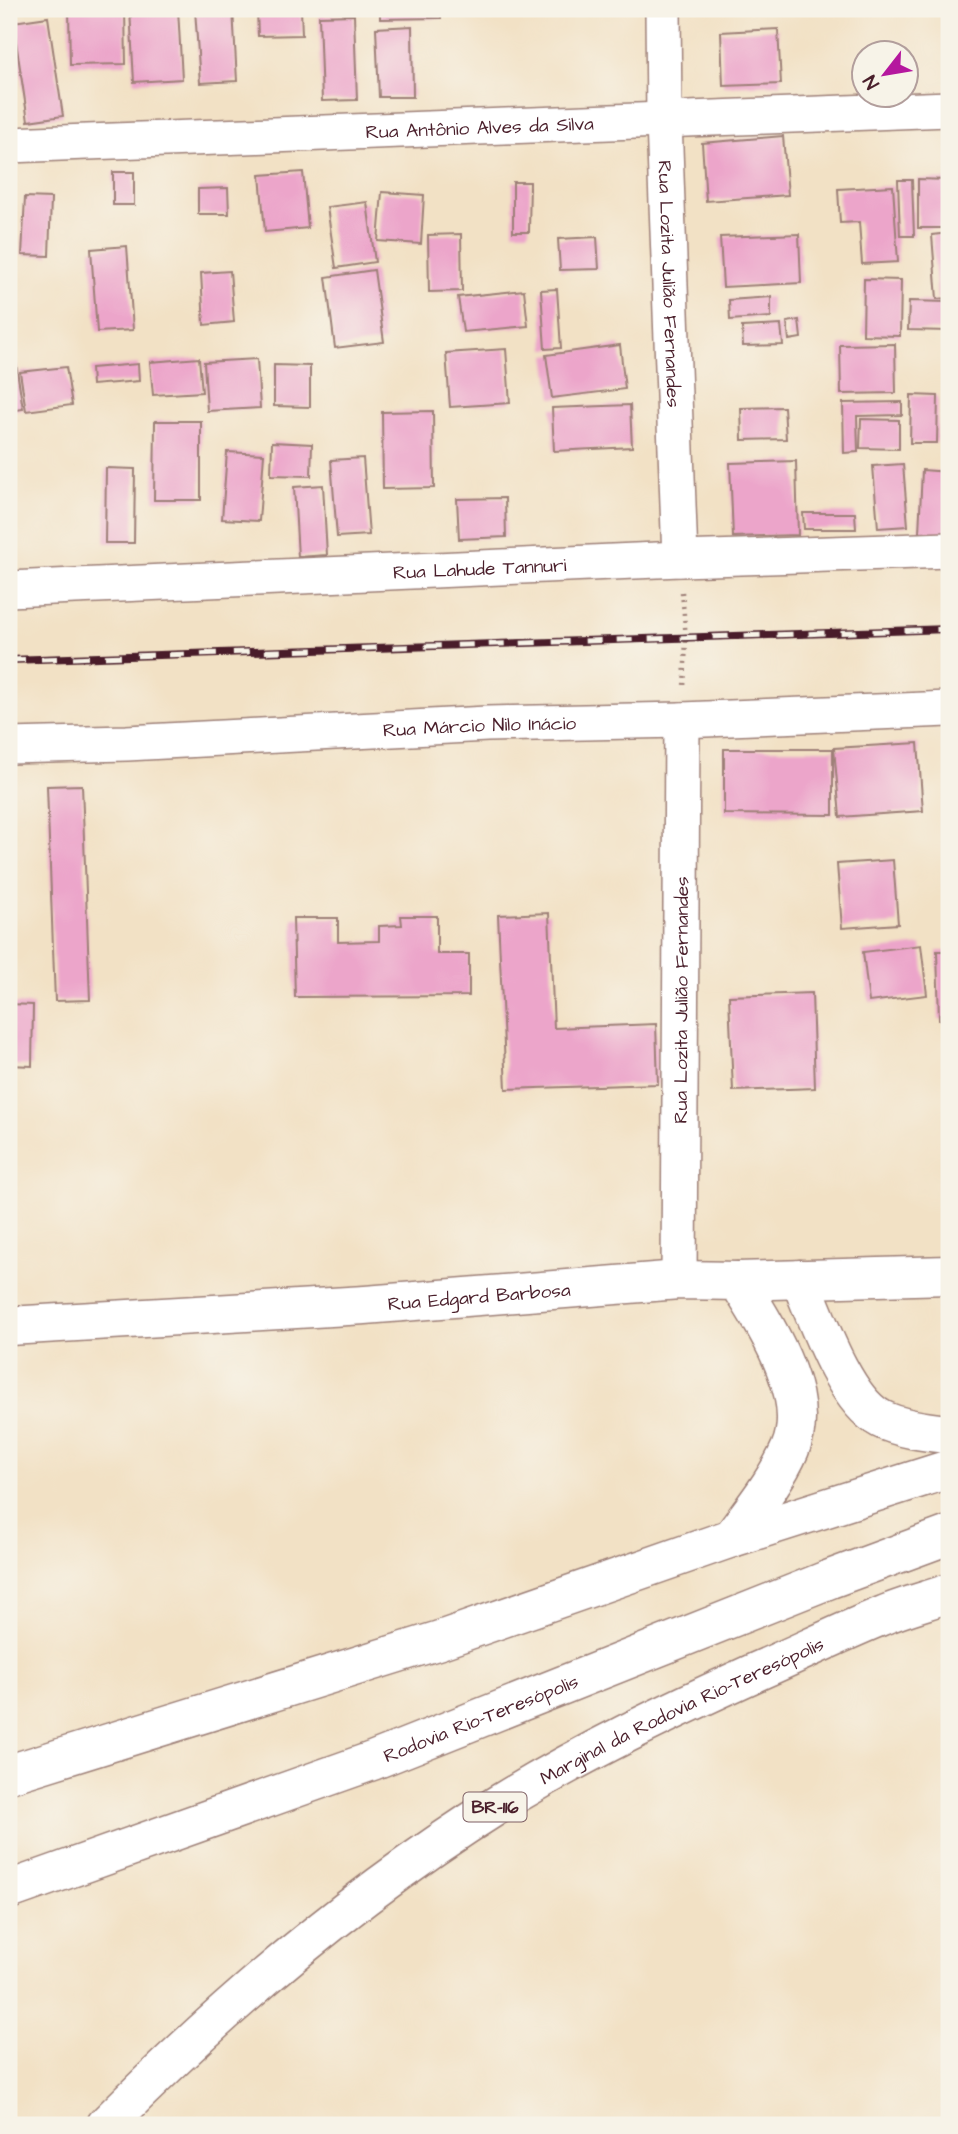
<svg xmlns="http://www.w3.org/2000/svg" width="958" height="2134" viewBox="0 0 958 2134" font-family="'Architects Daughter',sans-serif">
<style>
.building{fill:#eca5ca}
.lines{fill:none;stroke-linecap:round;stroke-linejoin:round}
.street-casing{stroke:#9e8078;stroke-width:38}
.secondary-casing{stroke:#9e8078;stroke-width:41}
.primary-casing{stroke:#9e8078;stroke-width:41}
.highway-casing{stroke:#9e8078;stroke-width:41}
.path{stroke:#9e8078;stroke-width:4.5;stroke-dasharray:2 5;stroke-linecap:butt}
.street{stroke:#fff;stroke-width:35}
.secondary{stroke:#fff;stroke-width:38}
.primary{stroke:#fff;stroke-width:38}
.highway{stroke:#fff;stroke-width:38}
.rail-casing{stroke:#4a1f2b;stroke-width:8}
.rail{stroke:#f7f3e8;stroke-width:5;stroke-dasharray:16;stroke-linecap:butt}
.labels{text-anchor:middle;stroke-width:7;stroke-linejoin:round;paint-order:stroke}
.shield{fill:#f7f3e8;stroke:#7e5f64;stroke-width:2}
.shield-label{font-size:18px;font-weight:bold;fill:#4a1f2b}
.street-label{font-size:19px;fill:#4a1f2b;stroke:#f7f3e8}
</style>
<rect width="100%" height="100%" fill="#f7f3e8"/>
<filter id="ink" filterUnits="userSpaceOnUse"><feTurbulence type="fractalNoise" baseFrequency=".0143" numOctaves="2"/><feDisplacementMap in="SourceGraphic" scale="14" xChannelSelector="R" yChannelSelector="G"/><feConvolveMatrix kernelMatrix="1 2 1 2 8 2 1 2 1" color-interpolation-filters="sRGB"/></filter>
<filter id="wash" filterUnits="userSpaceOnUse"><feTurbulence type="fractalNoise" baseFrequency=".00686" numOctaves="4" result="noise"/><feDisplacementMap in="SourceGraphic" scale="28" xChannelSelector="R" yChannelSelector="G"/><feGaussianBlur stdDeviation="1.57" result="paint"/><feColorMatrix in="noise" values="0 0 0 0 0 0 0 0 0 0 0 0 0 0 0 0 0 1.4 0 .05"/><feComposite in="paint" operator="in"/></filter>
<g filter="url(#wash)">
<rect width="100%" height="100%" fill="#f2e1c5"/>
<g id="blocks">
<g class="building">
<polygon points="69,9 125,9 126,64 70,65"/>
<polygon points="130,9 178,9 182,79 134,82"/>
<polygon points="195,9 233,9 237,81 200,83"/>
<polygon points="257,9 301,9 302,35 258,36"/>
<polygon points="380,9 441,9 441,18 380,19"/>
<polygon points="519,9 577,9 577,11 520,13"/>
<polygon points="354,15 357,100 322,101 319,16"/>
<polygon points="48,17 63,116 28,121 13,22"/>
<polygon points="412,26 413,97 379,97 376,28"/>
<polygon points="778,29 781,84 723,86 721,32"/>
<polygon points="783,136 788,195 706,201 702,143"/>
<rect x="113" y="172" width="21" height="33"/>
<polygon points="303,172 308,228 265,232 260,175"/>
<polygon points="918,179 948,180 948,228 918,228"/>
<polygon points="898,180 912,180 914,236 900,236"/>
<polygon points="513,182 530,182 529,232 513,232"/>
<polygon points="893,186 898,262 862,264 859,222 840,223 838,189"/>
<polygon points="228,188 229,214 198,214 198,189"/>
<polygon points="382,192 424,195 421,244 378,241"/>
<polygon points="25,197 51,198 49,256 22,255"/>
<polygon points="367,202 375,262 336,268 327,207"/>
<polygon points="949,233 949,298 937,299 932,235"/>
<polygon points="461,234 462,291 429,292 428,235"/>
<polygon points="799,234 801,283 723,287 720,237"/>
<polygon points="597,237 599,269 560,270 558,239"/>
<polygon points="127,246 133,330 97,332 91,249"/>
<polygon points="374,270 384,342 335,348 326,277"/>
<polygon points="230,271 234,322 204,325 201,273"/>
<polygon points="864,279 901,280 900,336 863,335"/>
<polygon points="557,289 561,348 545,349 541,290"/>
<polygon points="524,290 528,326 463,332 458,297"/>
<polygon points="771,297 771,317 730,320 729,300"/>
<polygon points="909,301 949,302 949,331 908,330"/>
<polygon points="9,318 23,409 9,411"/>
<polygon points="799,320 801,338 789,340 787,322"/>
<polygon points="781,325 783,345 743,346 742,327"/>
<polygon points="895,344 896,393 841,394 840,345"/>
<polygon points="620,345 625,389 552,398 546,355"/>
<polygon points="506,349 510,403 450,407 446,353"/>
<polygon points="199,358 202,392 153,395 150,362"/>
<polygon points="257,359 260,408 207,411 204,362"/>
<polygon points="138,364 139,381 92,385 91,368"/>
<polygon points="274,365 310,366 310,407 274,406"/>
<polygon points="66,367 72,405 26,411 20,372"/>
<polygon points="911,395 938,396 937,443 910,443"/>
<polygon points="902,402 902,415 857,416 858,452 844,453 843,403"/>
<polygon points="630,405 632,447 554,451 552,408"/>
<polygon points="784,407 786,439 742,440 741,408"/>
<polygon points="433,411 434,488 383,489 382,412"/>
<polygon points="861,419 899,420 899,449 860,448"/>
<polygon points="155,421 201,421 201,500 154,500"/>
<polygon points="272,442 312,444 311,476 271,475"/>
<polygon points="227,452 264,454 259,521 222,519"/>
<polygon points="363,458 369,535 337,537 331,460"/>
<polygon points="796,461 798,535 733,537 730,463"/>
<polygon points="903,464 908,526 878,528 873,466"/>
<polygon points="106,468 135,469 134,543 105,543"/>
<polygon points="922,470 949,472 949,535 919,533"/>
<polygon points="323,485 327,555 298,557 294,487"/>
<polygon points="505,498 506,537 459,539 457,499"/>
<polygon points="803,513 855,513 856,529 804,529"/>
<polygon points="918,743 923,811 840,817 834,748"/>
<polygon points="724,749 833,749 833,815 724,814"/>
<polygon points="82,785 90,1000 55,1001 47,786"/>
<polygon points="893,860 898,924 842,928 837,864"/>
<polygon points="549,913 554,1028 656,1024 658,1084 506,1089 498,915"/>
<polygon points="401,916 437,916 437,954 469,954 469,996 295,997 293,918 338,918 338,942 379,941 379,926 402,925"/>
<polygon points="921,945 927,995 869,1002 863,952"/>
<polygon points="937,951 949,951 949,1020 939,1020"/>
<polygon points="812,993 815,1088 733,1091 729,996"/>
<polygon points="9,1004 33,1005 32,1066 9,1065"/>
</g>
</g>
</g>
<g filter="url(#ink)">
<use href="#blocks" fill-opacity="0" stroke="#9e8078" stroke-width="2"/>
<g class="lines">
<defs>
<g id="street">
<path id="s1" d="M663,9L664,121L680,559"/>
<path id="s2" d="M9,145L949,109"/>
<path id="s3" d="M9,589L680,559L949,550"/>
<path id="s4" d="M9,746L127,743L487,724L682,720L949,709"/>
<path id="s5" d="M679,1280L682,720"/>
</g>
<g id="secondary">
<path id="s6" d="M9,1326L365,1305L679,1280L738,1281L949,1275"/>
</g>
<g id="primary">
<path id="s7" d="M106,2125C225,2005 355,1894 499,1804C582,1753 670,1711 758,1671C799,1653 838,1634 879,1617C902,1607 926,1601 949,1593"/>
</g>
<g id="highway">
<path d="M800,1279C816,1317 844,1400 881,1419C901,1429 927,1432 949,1434"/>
<path d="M732,1538C752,1510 776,1481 790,1449C813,1396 765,1325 738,1281"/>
<polyline points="9,1774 440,1640 732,1538 949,1469"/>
<path id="s8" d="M9,1890L372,1761L830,1579L949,1535"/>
</g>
</defs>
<use href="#street" class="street-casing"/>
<use href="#secondary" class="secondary-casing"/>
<use href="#primary" class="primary-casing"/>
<use href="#highway" class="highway-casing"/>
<polyline class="path" points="682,592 686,638 684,688"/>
<use href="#street" class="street"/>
<use href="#secondary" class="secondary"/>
<use href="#primary" class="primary"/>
<use href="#highway" class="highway"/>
<defs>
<polyline id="rail" points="9,660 949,629"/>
</defs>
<use href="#rail" class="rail-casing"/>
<use href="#rail" class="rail"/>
</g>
</g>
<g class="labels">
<rect class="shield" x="463.5" y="1792.5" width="63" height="29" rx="5"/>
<g class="shield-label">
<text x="495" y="1813">BR-116</text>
</g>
<g class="street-label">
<text dy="7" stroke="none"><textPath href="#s2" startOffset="471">Rua Antônio Alves da Silva</textPath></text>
<text dy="7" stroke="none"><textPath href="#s1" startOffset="275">Rua Lozita Julião Fernandes</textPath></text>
<text dy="7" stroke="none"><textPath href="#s3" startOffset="471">Rua Lahude Tannuri</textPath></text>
<text dy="7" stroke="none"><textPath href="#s4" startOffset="471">Rua Márcio Nilo Inácio</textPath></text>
<text dy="7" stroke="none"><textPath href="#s5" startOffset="280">Rua Lozita Julião Fernandes</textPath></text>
<text dy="7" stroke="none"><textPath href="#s6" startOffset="471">Rua Edgard Barbosa</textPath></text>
<text dy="7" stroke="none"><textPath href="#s7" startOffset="714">Marginal da Rodovia Rio-Teresópolis</textPath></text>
<text dy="7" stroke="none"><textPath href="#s8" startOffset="502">Rodovia Rio-Teresópolis</textPath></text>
</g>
</g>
<rect width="958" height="2134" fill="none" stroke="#f7f3e8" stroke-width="35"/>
<g transform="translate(885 74) rotate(239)"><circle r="33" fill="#f7f3e8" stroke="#b29e9c" stroke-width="2"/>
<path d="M0-5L12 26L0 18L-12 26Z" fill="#b5179e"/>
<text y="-10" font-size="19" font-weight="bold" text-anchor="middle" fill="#4a1f2b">N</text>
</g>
</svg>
